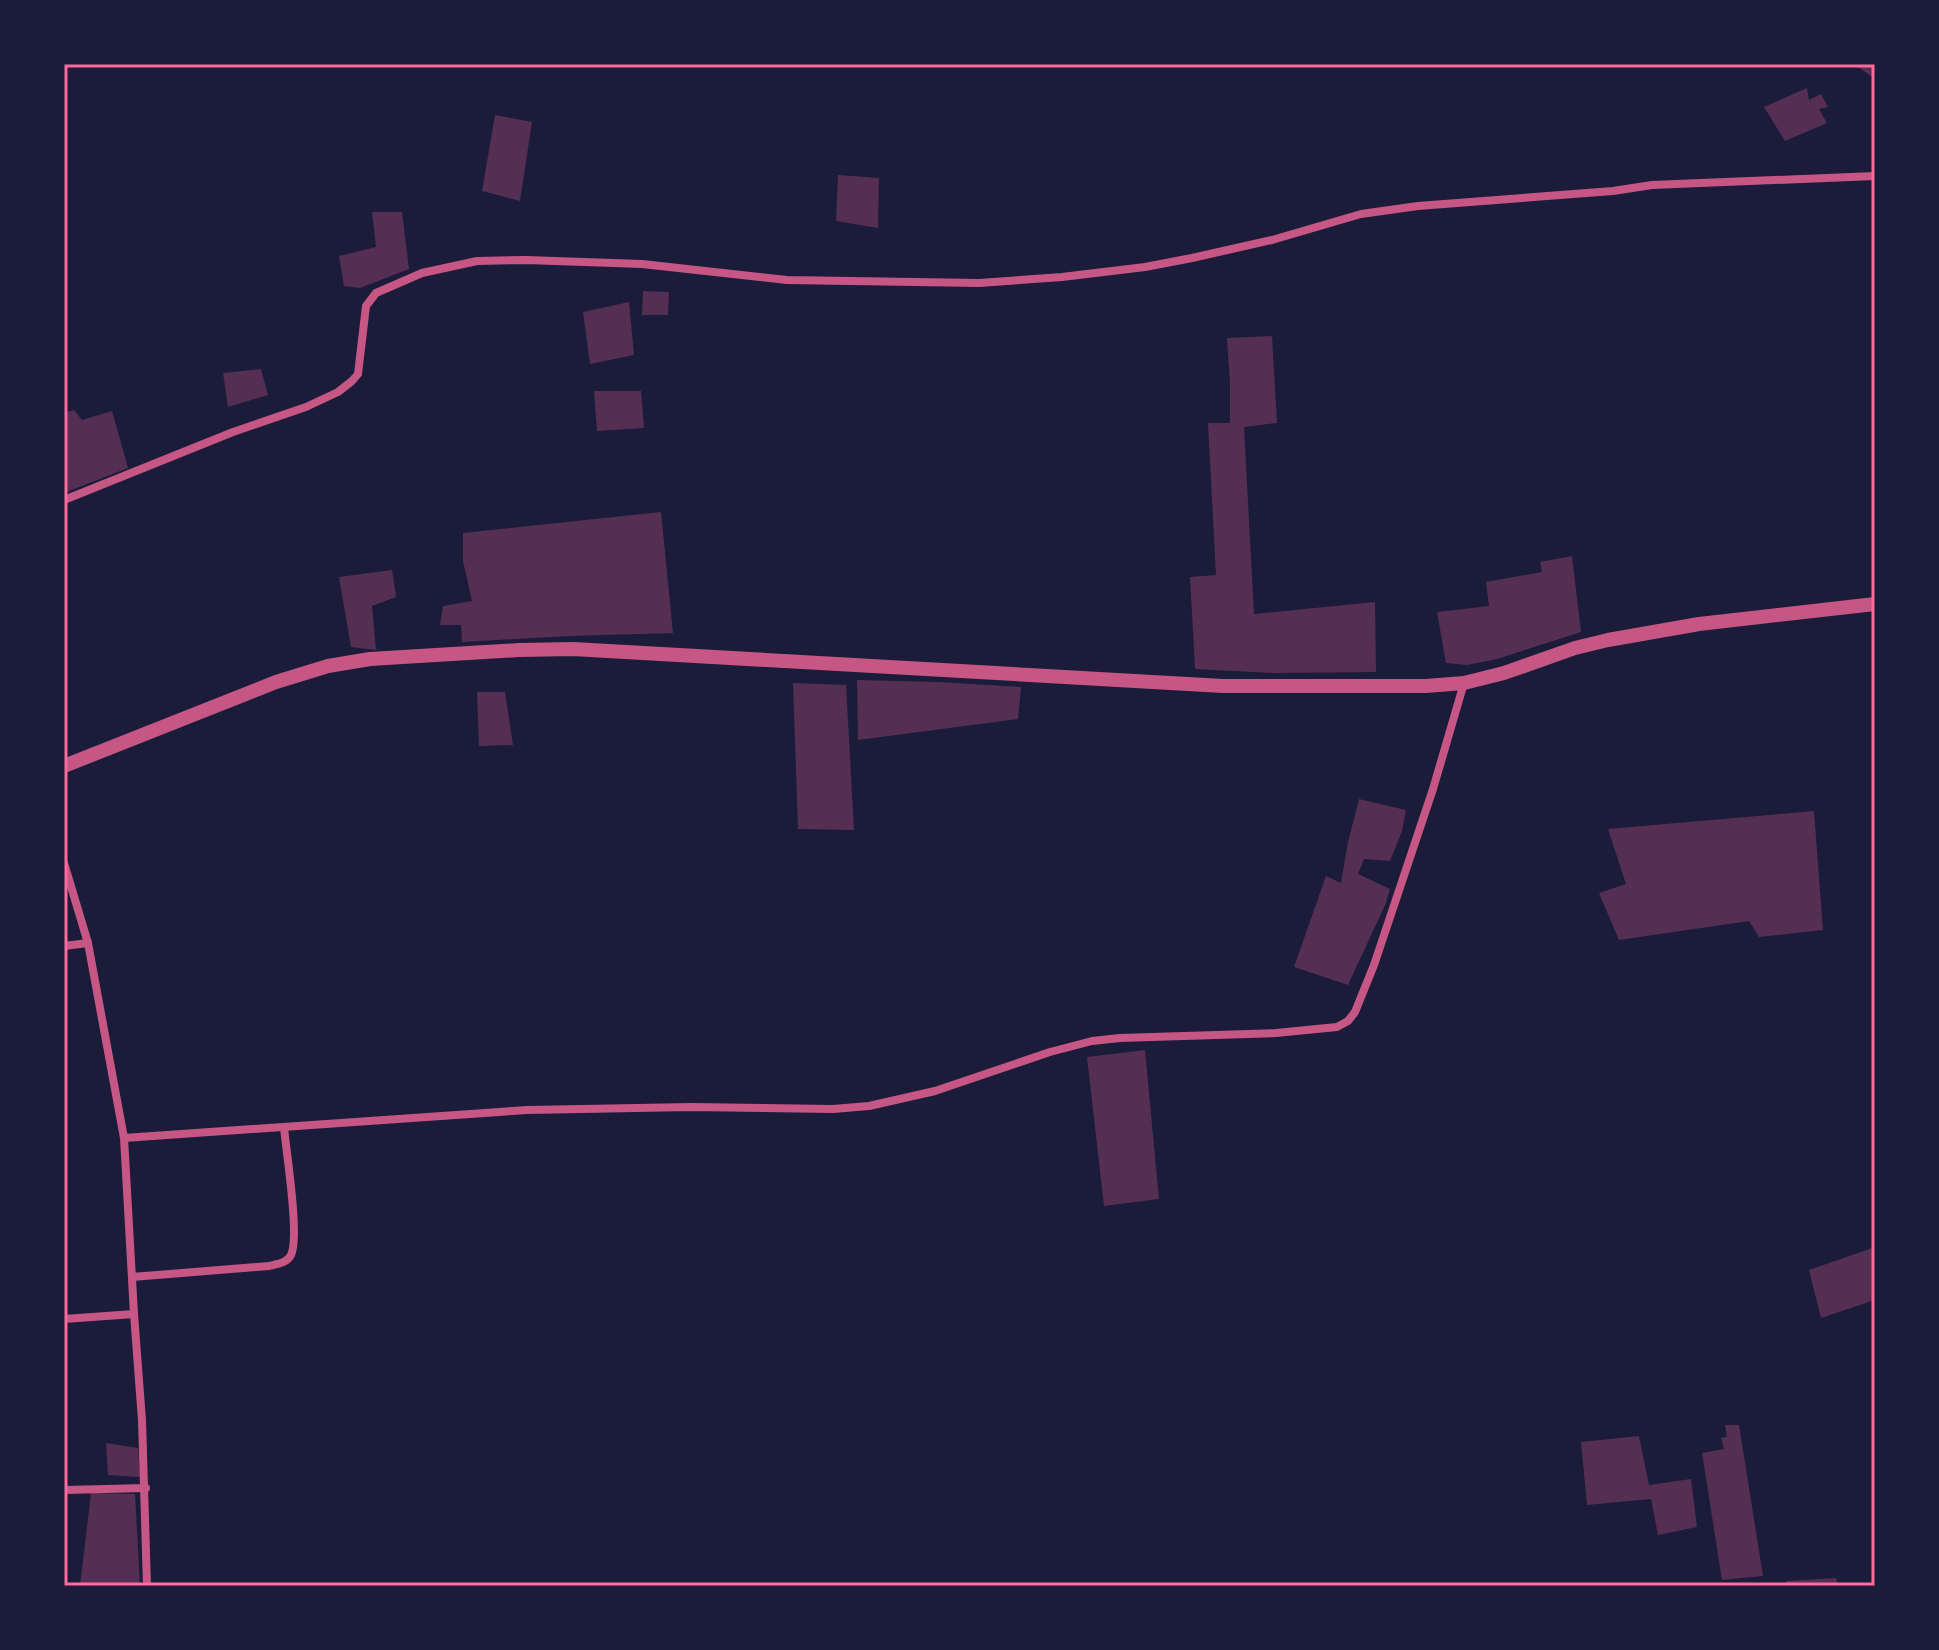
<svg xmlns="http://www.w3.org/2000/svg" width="1939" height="1650" viewBox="0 0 1939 1650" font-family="Commissioner,sans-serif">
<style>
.building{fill:#542f53}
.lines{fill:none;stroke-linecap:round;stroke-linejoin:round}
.minor{stroke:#c65784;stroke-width:8}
.tertiary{stroke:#c65784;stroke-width:14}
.neatline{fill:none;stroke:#ff6b9d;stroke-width:3}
</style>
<rect width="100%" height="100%" fill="#1b1b3a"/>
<g class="building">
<polygon points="1850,64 1875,64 1875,79 1861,69"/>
<polygon points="1807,88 1809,100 1821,94 1828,107 1819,109 1827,123 1785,141 1764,107"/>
<polygon points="495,115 532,122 520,201 482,191"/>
<polygon points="838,175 879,178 878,228 836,221"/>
<polygon points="372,212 402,212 409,269 360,288 344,286 339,256 376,247"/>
<polygon points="643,291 669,292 668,315 642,315"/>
<polygon points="629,302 634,355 590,364 583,312"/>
<polygon points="1272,336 1277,423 1244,427 1254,614 1375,602 1376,672 1273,673 1195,669 1190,577 1216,575 1208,423 1230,423 1230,383 1227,338"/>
<polygon points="261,369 268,395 228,407 223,373"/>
<polygon points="594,391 641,391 644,428 597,431"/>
<polygon points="74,410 82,420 112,411 128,468 64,493 64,413"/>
<polygon points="661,512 673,633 569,636 462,642 461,625 440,625 443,606 472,601 463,561 463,533"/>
<polygon points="1572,556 1581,632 1497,659 1467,665 1446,663 1437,612 1489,606 1486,582 1542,572 1540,562"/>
<polygon points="392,570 396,597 372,606 376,650 351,647 339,577"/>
<polygon points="857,680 938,682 1021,687 1018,719 858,740"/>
<polygon points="793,683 846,685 854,830 798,829"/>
<polygon points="477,692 505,692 513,745 479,746"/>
<polygon points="1359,799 1406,810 1402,831 1390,861 1364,859 1358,874 1390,889 1386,903 1348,985 1294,967 1326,876 1341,883 1348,842"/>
<polygon points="1814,811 1823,930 1759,937 1749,921 1619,940 1599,893 1626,884 1608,829"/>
<polygon points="1145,1050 1159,1199 1104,1206 1087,1057"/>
<polygon points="1875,1247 1875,1300 1821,1318 1809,1270"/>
<polygon points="1725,1425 1739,1425 1763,1576 1722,1580 1702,1453 1724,1449 1721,1438 1727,1437"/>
<polygon points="1639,1436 1649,1485 1691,1479 1697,1527 1658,1535 1651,1499 1587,1505 1581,1442"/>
<polygon points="106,1443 138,1448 140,1477 108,1475"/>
<polygon points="91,1493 135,1494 140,1586 80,1586"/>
<polygon points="1836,1578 1838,1586 1787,1586 1786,1581"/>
</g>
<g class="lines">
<g class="minor">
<polyline points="64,500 233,432 306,407 338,392 352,381 358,374 366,306 376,293 422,273 477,261 526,260 642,264 787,280 979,283 1062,277 1145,267 1192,258 1272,240 1361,214 1418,206 1613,191 1652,185 1875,176"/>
<polyline points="64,863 88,943 124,1138 134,1314 142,1420 147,1586"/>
<polyline points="64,946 88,943"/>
<polyline points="124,1138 527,1110 691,1107 833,1109 869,1106 935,1091 1050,1052 1092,1041 1120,1038 1276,1033 1337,1027 1348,1021 1355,1012 1374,965 1433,789 1464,683"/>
<path d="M132,1277L269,1266C278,1264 287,1263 291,1255C300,1237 286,1151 284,1127"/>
<polyline points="64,1319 134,1314"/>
<polyline points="64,1490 146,1488"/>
</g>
<polyline class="tertiary" points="64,766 276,682 328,666 370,659 519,650 573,649 1223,686 1426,686 1464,683 1504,673 1575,648 1608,640 1699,624 1875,604"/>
</g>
<rect width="1939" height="1650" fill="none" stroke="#1b1b3a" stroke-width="132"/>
<rect x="66" y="66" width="1807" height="1518" class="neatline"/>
</svg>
